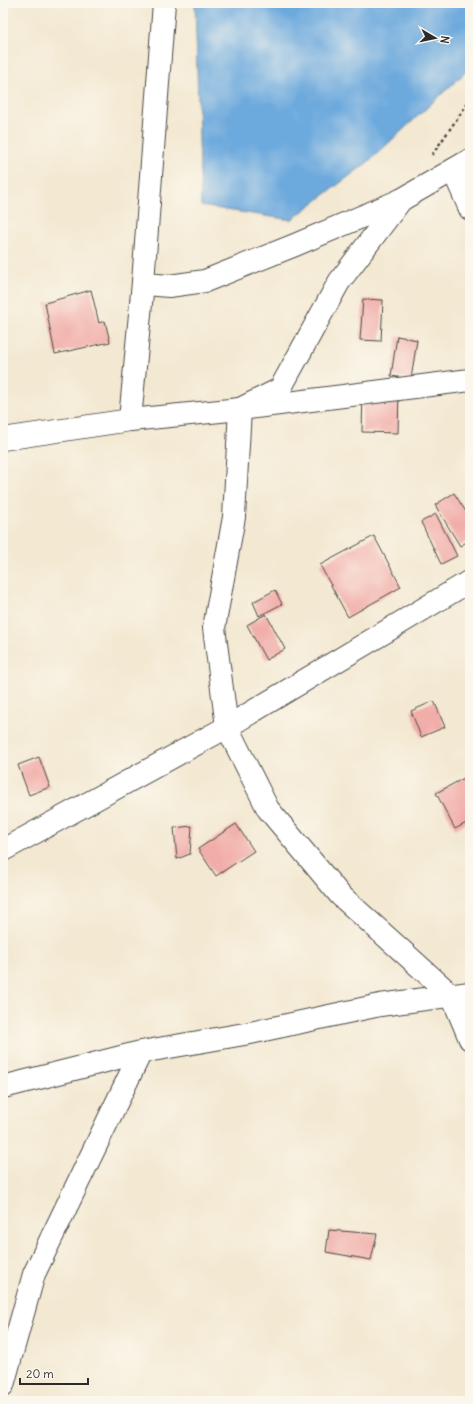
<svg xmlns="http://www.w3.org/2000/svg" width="473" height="1404" viewBox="0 0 473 1404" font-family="Delius,sans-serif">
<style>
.water{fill:#6ca9dd;stroke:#4c6a84}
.building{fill:#f1ada8}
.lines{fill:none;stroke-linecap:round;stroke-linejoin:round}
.minor-casing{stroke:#494744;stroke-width:24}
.path{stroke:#494744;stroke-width:2.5;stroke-dasharray:3 3;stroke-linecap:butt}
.minor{stroke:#fff;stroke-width:22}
</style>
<rect width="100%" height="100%" fill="#fbf7ec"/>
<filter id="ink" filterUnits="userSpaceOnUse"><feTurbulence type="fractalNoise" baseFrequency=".025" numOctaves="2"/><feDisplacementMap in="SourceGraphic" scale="8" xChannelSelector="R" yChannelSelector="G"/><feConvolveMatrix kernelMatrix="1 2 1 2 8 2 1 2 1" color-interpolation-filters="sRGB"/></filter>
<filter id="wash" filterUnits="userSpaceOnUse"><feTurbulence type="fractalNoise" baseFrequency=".012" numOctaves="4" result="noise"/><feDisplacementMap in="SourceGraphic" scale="16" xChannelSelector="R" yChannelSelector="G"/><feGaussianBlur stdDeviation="0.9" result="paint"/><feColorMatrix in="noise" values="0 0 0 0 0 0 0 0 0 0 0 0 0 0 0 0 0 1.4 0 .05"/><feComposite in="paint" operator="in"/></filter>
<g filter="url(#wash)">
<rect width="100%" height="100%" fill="#f3e8d1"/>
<polygon class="water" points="195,3 470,3 470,68 368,162 291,220 201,206"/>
<g id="blocks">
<g class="building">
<polygon points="91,290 99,323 105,321 110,342 55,354 45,303"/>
<polygon points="363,299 383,300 381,341 360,340"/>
<polygon points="397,336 417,340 411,379 391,376"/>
<polygon points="363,389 399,390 398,433 362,432"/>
<polygon points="454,493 470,518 470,540 460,546 435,505"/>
<polygon points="436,514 457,556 441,564 421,522"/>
<polygon points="374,536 401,587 348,617 320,565"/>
<polygon points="275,590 282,604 259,616 253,602"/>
<polygon points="266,614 285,649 266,660 247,625"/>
<polygon points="434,701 445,727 421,737 411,711"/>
<polygon points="39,757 50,787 29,795 18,765"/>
<polygon points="470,775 470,821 455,829 436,793"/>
<polygon points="236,824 254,851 216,876 198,849"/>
<polygon points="192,826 190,854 177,859 174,828"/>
<polygon points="329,1230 377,1234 371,1260 326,1252"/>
</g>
</g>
</g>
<g filter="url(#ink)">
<use href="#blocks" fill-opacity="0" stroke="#494744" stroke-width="1"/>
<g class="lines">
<defs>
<g id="minor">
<polyline points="453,170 470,209"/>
<polyline points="401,200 339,282 280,389 240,409 234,517 214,628 227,727 268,809 340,895 452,996 470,1039"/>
<polyline points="143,282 146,284 169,286 205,281 295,245 401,200 470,160"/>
<polyline points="130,420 143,282 164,3"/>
<polyline points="3,439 130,420 240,409 470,380"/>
<polyline points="3,850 227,727 470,581"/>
<polyline points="3,1087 141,1052 250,1033 380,1005 470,993"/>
<polyline points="3,1385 34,1274 141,1052"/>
</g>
</defs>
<use href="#minor" class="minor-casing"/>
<polyline class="path" points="432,155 470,100"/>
<use href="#minor" class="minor"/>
</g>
</g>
<rect width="473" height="1404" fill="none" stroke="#fbf7ec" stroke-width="16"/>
<g transform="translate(435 38) rotate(99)" stroke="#fbf7ec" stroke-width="3" paint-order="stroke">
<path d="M0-3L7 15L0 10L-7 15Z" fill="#2b2b2b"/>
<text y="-6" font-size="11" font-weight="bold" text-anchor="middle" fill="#2b2b2b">N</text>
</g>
<path d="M20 1378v6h68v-6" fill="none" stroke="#2b2b2b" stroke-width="2"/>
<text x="26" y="1378" font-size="12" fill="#2b2b2b" stroke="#fbf7ec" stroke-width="3" paint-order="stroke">20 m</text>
</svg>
